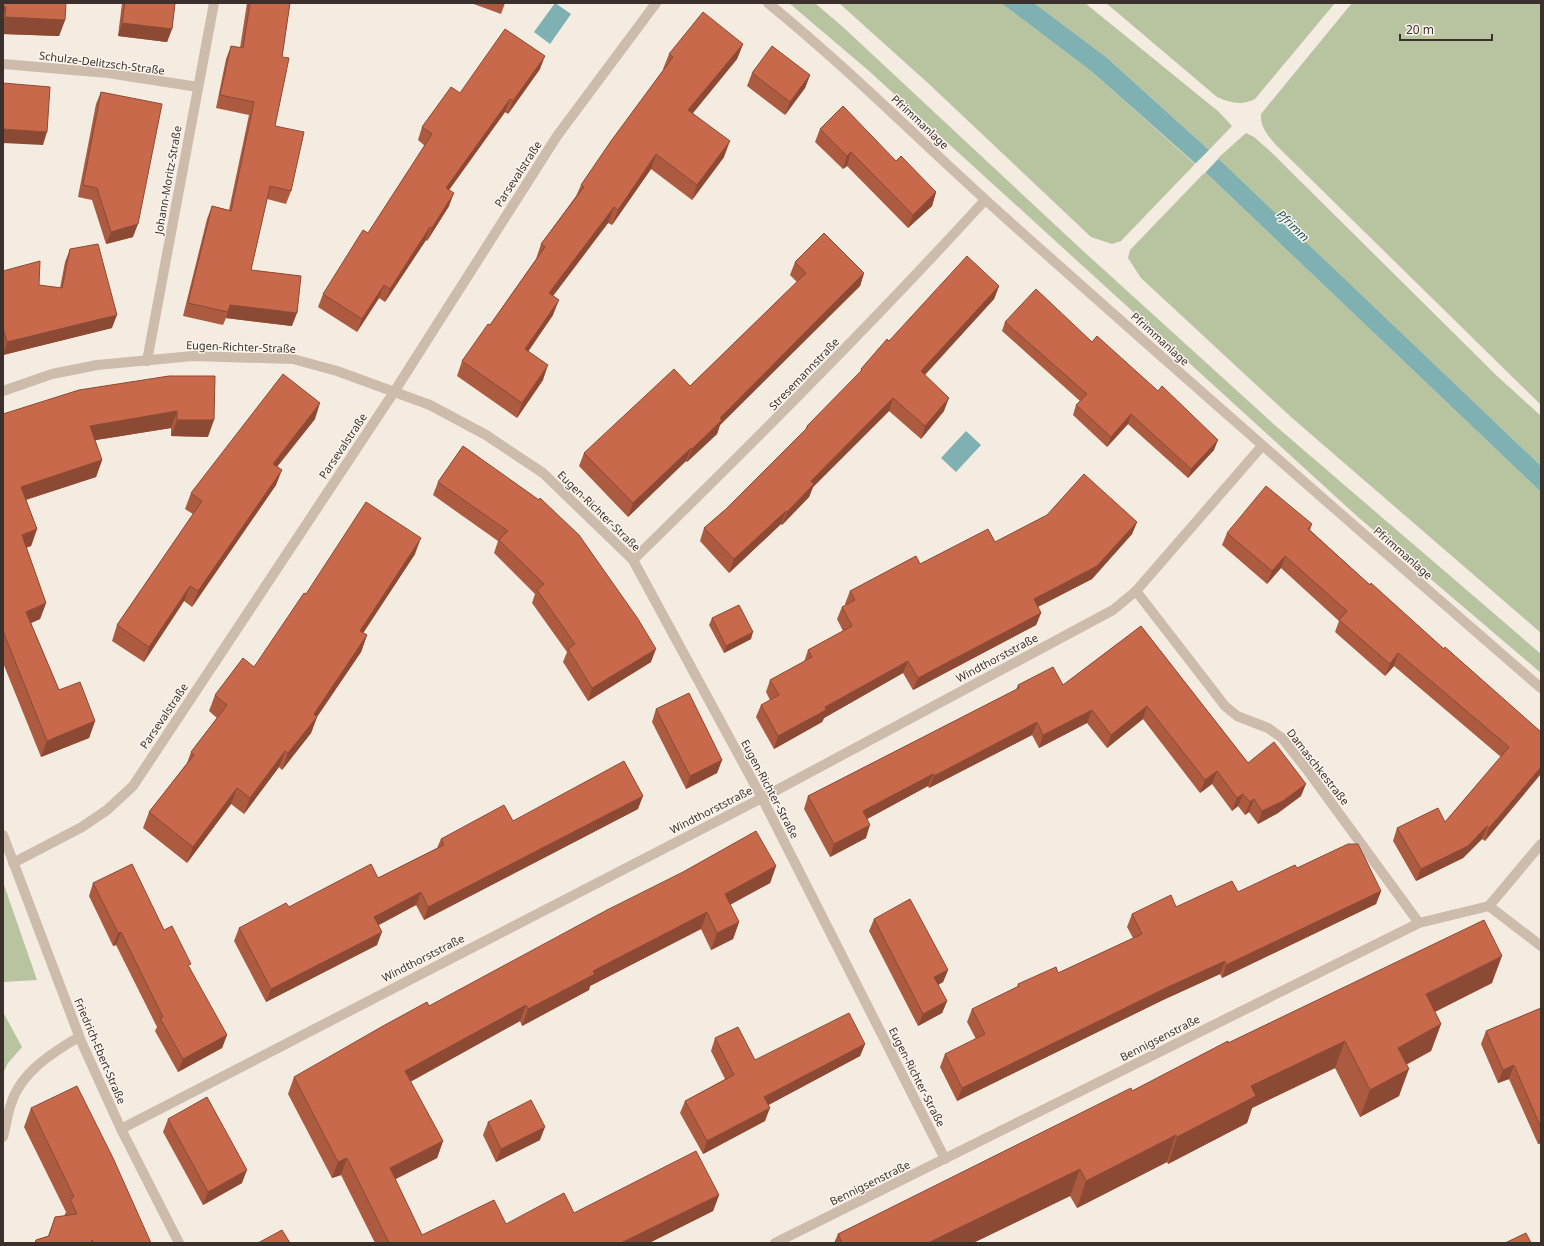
<svg xmlns="http://www.w3.org/2000/svg" width="1544" height="1246" viewBox="0 0 1544 1246" font-family="'Noto Sans',sans-serif">
<style>
.green{fill:#b8c4a0}
.water{fill:#7fb0b2}
.pier{fill:#f4ebe1}
.lines{fill:none;stroke-linecap:round;stroke-linejoin:round}
.minor{stroke:#cdbbac;stroke-width:10}
.wall{fill:#ac5a40}
.shaded-wall{fill:#8c4a34}
.building{fill:#c8694b;stroke:#8c4a34}
.labels{text-anchor:middle;stroke-width:3;stroke-linejoin:round;paint-order:stroke}
.street-label{font-size:11px;fill:#3b302b;stroke:#fbf5ee}
.water-label{font-size:12px;font-style:italic;fill:#1f5a5e;stroke:#fbf5ee}
</style>
<rect width="100%" height="100%" fill="#f4ebe1"/>
<g class="green">
<polygon points="789,3 815,3 844,28 1081,249 1278,428 1541,654 1541,673 1358,517 869,71"/>
<polygon points="839,3 1001,3 1091,71 1195,164 1121,241 1112,244 1091,237 929,84"/>
<polygon points="1034,3 1085,3 1219,112 1232,126 1209,150 1106,57"/>
<path d="M1106,3H1335L1255,99C1242,106 1230,103 1217,97Z"/>
<path d="M1352,3H1541V405L1277,146C1268,136 1260,127 1261,114Z"/>
<polygon points="1246,133 1254,137 1271,152 1497,376 1541,416 1541,466 1217,159"/>
<polygon points="1205,172 1541,492 1541,633 1291,417 1141,278 1128,258 1130,250"/>
<polygon points="3,882 37,980 3,982"/>
<polygon points="3,1012 22,1047 8,1063 3,1073"/>
</g>
<g class="water">
<polygon points="555,3 571,14 550,44 534,32"/>
<polygon points="1001,3 1034,3 1106,57 1209,150 1541,466 1541,492 1205,172 1091,71"/>
<polygon points="966,431 981,445 956,472 941,458"/>
</g>
<polygon class="pier" points="1210,149 1219,158 1204,174 1194,165"/>
<g class="lines">
<g class="minor">
<path d="M768,3C853,72 929,150 1010,222C1186,379 1363,534 1541,688"/>
<polyline points="3,64 108,73 198,87"/>
<polyline points="147,361 214,3"/>
<polyline points="3,391 52,374 97,365 193,356 293,359 337,371 430,405 486,435 543,473 633,560 762,798 945,1159"/>
<path d="M633,560C754,442 872,324 985,200"/>
<polyline points="1136,591 1225,706 1237,716 1268,728 1282,738 1308,771 1419,923"/>
<polyline points="3,835 81,1041 121,1129 179,1243"/>
<polyline points="13,863 82,827 107,810 133,786 394,392 557,136 656,3"/>
<polyline points="1489,906 1541,946"/>
<polyline points="121,1129 762,798 1113,610 1136,591 1262,446"/>
<path d="M3,1137C6,1126 7,1115 11,1104C20,1073 53,1052 79,1037"/>
<polyline points="775,1243 1419,923 1489,906 1541,844"/>
</g>
</g>
<g class="wall">
<polygon points="3,3 65,20 59,36 3,34"/>
<polygon points="122,3 175,3 172,29 167,42 118,36"/>
<polygon points="247,3 290,3 282,57 275,126 291,191 286,204 267,199 251,270 292,326 226,318 223,325 183,316 207,219 212,206 229,210 249,115 216,108 226,59 231,46 240,48"/>
<polygon points="471,3 505,3 501,14"/>
<polygon points="743,44 737,59 693,113 724,157 692,200 651,169 612,225 608,223 553,296 553,315 528,352 543,380 517,418 457,376 462,361 490,325 536,259 541,244 576,196 581,185 664,69 663,69 669,54"/>
<polygon points="540,69 508,114 505,112 449,190 449,206 427,241 426,240 385,302 379,298 357,332 318,307 323,294 368,233 425,146 418,140 422,127 460,93"/>
<polygon points="752,73 810,75 805,88 785,115 747,86"/>
<polygon points="101,92 133,237 106,244 92,200 78,197 96,104"/>
<polygon points="820,129 896,161 936,192 932,206 908,228 847,166 843,169 815,142"/>
<polygon points="70,249 112,328 3,355 3,271 39,285 60,288 65,262"/>
<polygon points="795,262 864,273 860,286 720,425 717,434 687,462 686,461 628,517 579,466 584,453 690,386 797,282 790,275"/>
<polygon points="999,286 994,299 925,375 944,411 921,439 889,411 813,487 809,497 782,525 781,524 729,573 700,541 704,528 726,509 805,430 807,426 860,373 861,369 889,341"/>
<polygon points="1005,322 1092,342 1214,450 1188,478 1128,424 1107,447 1073,415 1076,405 1080,401 1002,331"/>
<polygon points="169,376 208,437 171,436 171,428 95,440 102,460 96,477 26,500 37,529 31,546 26,547 46,603 40,619 31,623 59,690 95,721 89,738 41,757 3,663 3,414"/>
<polygon points="315,419 277,467 276,485 192,607 184,601 144,662 112,641 117,625 193,514 185,509 191,493"/>
<polygon points="463,446 651,662 588,701 563,662 567,652 532,603 535,594 494,553 498,541 433,495 438,482"/>
<polygon points="1137,522 1132,534 1092,579 1038,607 1041,613 1036,625 913,690 903,673 824,718 822,722 774,749 756,717 761,705 770,700 766,692 770,680 804,662 808,650 843,631 837,619 842,607 846,605 845,604 850,591 920,564 995,542"/>
<polygon points="1312,524 1310,530 1370,585 1444,649 1541,732 1485,841 1482,839 1463,858 1416,881 1393,841 1397,828 1445,822 1501,757 1394,666 1385,676 1335,632 1339,621 1281,568 1267,584 1222,545 1227,533"/>
<polygon points="415,554 363,633 367,635 361,652 317,717 311,733 282,770 279,767 244,814 231,804 187,863 143,828 149,812 187,763 191,752 217,718 209,711 215,695 254,667 306,594"/>
<polygon points="712,618 751,639 724,653 709,625"/>
<polygon points="1141,626 1248,763 1301,796 1278,813 1258,824 1249,812 1245,815 1238,806 1232,811 1212,784 1200,793 1143,719 1107,748 1087,723 1039,748 1032,735 929,788 928,786 867,819 866,838 830,857 804,809 808,796 1016,690 1018,685 1063,685"/>
<polygon points="656,709 722,760 717,773 686,789 652,722"/>
<polygon points="638,809 424,920 416,905 379,925 377,945 266,1002 234,941 239,928 289,907 378,878 437,848 441,839 513,821"/>
<polygon points="776,866 770,883 730,904 739,922 733,939 711,950 701,929 590,986 589,990 522,1026 520,1021 410,1082 443,1141 437,1158 395,1179 422,1235 506,1224 574,1213 719,1195 713,1211 649,1243 375,1243 341,1175 332,1178 288,1094 294,1077 429,1006"/>
<polygon points="1297,868 1381,891 1376,904 1222,978 1220,974 1163,1000 957,1101 940,1067 945,1054 976,1039 967,1022 972,1009 1017,987 1018,984 1058,973 1133,938 1127,927 1132,914 1176,907 1238,892"/>
<polygon points="93,883 164,930 189,968 227,1035 222,1048 178,1072 155,1031 157,1027 116,945 113,946 89,896"/>
<polygon points="874,919 948,970 943,982 938,985 947,1001 942,1013 918,1026 869,931"/>
<polygon points="1492,983 1435,1012 1441,1024 1431,1051 1406,1065 1399,1096 1360,1117 1335,1068 1252,1108 1247,1123 1168,1164 1167,1162 1077,1208 1070,1196 973,1243 834,1243 838,1234 1132,1091 1228,1043"/>
<polygon points="1541,1008 1541,1143 1538,1144 1509,1079 1498,1083 1481,1044 1486,1031"/>
<polygon points="715,1038 755,1060 865,1044 860,1056 768,1105 765,1121 703,1154 680,1113 685,1101 725,1079 711,1051"/>
<polygon points="31,1108 151,1243 35,1243 36,1240 48,1236 55,1217 64,1216 66,1212 24,1127"/>
<polygon points="168,1119 242,1183 203,1205 163,1132"/>
<polygon points="488,1122 540,1140 496,1162 483,1135"/>
</g>
<g class="shaded-wall">
<polygon points="3,7 6,7 3,15"/>
<polygon points="5,17 65,20 59,36 3,34 3,24"/>
<polygon points="122,23 172,29 167,42 118,36"/>
<polygon points="743,44 737,59 683,125 688,110"/>
<polygon points="545,56 540,69 508,114 513,101"/>
<polygon points="810,75 805,88 785,115 790,102"/>
<polygon points="510,99 505,112 441,201 446,188"/>
<polygon points="3,129 47,132 43,145 3,143"/>
<polygon points="730,141 724,157 692,200 697,185"/>
<polygon points="851,152 847,166 843,169 847,156"/>
<polygon points="656,154 651,169 612,225 618,210"/>
<polygon points="936,192 932,206 908,228 913,215"/>
<polygon points="454,193 449,206 427,241 432,228"/>
<polygon points="614,207 608,223 543,309 549,293"/>
<polygon points="138,224 133,237 106,244 111,232"/>
<polygon points="430,227 426,240 385,302 390,289"/>
<polygon points="864,273 860,286 720,425 717,434 687,462 692,449 720,418"/>
<polygon points="384,285 379,298 357,332 362,319"/>
<polygon points="999,286 994,299 916,384 921,371"/>
<polygon points="559,300 553,315 519,364 525,349"/>
<polygon points="230,305 297,313 292,326 226,318"/>
<polygon points="117,315 112,328 3,355 7,342"/>
<polygon points="548,365 543,380 517,418 522,403"/>
<polygon points="893,398 889,411 813,487 809,497 782,525 787,512 811,481"/>
<polygon points="949,398 944,411 921,439 925,426"/>
<polygon points="320,403 315,419 267,479 273,464"/>
<polygon points="177,411 171,428 84,442 90,426"/>
<polygon points="1131,414 1128,424 1107,447 1111,437"/>
<polygon points="177,420 214,420 208,437 171,436"/>
<polygon points="1218,440 1214,450 1188,478 1191,469"/>
<polygon points="691,448 686,461 628,517 633,503"/>
<polygon points="102,460 96,477 15,503 21,487"/>
<polygon points="282,470 276,485 192,607 198,591"/>
<polygon points="786,511 781,524 729,573 734,559"/>
<polygon points="1137,522 1132,534 1092,579 1029,611 1034,599"/>
<polygon points="37,529 31,546 16,552 22,535"/>
<polygon points="421,538 415,554 354,647 360,631"/>
<polygon points="1285,556 1281,568 1267,584 1272,571"/>
<polygon points="190,586 184,601 144,662 149,647"/>
<polygon points="46,603 40,619 20,628 26,612"/>
<polygon points="1041,613 1036,625 913,690 918,678"/>
<polygon points="753,632 751,639 724,653 726,646"/>
<polygon points="367,635 361,652 316,718 317,717 311,733 282,770 288,753 314,714"/>
<polygon points="656,649 651,662 588,701 592,688"/>
<polygon points="1398,653 1394,666 1385,676 1390,664"/>
<polygon points="908,661 903,673 824,718 822,722 774,749 778,736 825,707"/>
<polygon points="1147,706 1143,719 1107,748 1111,735"/>
<polygon points="1092,710 1087,723 1039,748 1043,735"/>
<polygon points="95,721 89,738 41,757 47,741"/>
<polygon points="1037,722 1032,735 929,788 934,776"/>
<polygon points="285,751 279,767 244,814 250,798"/>
<polygon points="722,760 717,773 686,789 690,776"/>
<polygon points="1541,767 1541,774 1485,841 1489,828"/>
<polygon points="1217,771 1212,784 1200,793 1205,780"/>
<polygon points="933,774 928,786 858,824 863,811"/>
<polygon points="1306,784 1301,796 1278,813 1258,824 1262,811"/>
<polygon points="237,788 231,804 187,863 193,847"/>
<polygon points="1243,794 1238,806 1232,811 1237,798"/>
<polygon points="643,796 638,809 424,920 428,907"/>
<polygon points="1254,799 1249,812 1245,815 1250,802"/>
<polygon points="870,825 866,838 830,857 834,844"/>
<polygon points="1487,826 1482,839 1463,858 1416,881 1421,869"/>
<polygon points="776,866 770,883 719,911 725,894"/>
<polygon points="1381,891 1376,904 1222,978 1226,965"/>
<polygon points="421,892 416,905 369,930 374,917"/>
<polygon points="707,912 701,929 590,986 589,990 522,1026 528,1009 593,971"/>
<polygon points="739,922 733,939 711,950 717,933"/>
<polygon points="121,932 116,945 113,946 118,933"/>
<polygon points="382,932 377,945 266,1002 271,989"/>
<polygon points="1502,956 1492,983 1416,1021 1426,994"/>
<polygon points="1225,961 1220,974 1163,1000 957,1101 962,1088 1168,987"/>
<polygon points="948,970 943,982 930,989 934,977"/>
<polygon points="947,1001 942,1013 918,1026 923,1014"/>
<polygon points="526,1005 520,1021 399,1088 405,1071"/>
<polygon points="1441,1024 1431,1051 1388,1074 1398,1048"/>
<polygon points="227,1035 222,1048 178,1072 183,1059"/>
<polygon points="1345,1041 1335,1068 1252,1108 1247,1123 1168,1164 1177,1137 1251,1086"/>
<polygon points="865,1044 860,1056 759,1110 764,1097"/>
<polygon points="1514,1065 1509,1079 1498,1083 1503,1070"/>
<polygon points="1409,1069 1399,1096 1360,1117 1370,1090"/>
<polygon points="770,1108 765,1121 703,1154 707,1141"/>
<polygon points="545,1127 540,1140 496,1162 501,1149"/>
<polygon points="1176,1135 1167,1162 1077,1208 1086,1181"/>
<polygon points="1541,1135 1541,1143 1538,1144"/>
<polygon points="443,1141 437,1158 384,1185 390,1168"/>
<polygon points="347,1158 341,1175 332,1178 338,1162"/>
<polygon points="1080,1169 1070,1196 973,1243 928,1243"/>
<polygon points="247,1170 242,1183 203,1205 208,1192"/>
<polygon points="719,1195 713,1211 649,1243 621,1243"/>
</g>
<g class="building">
<polygon points="3,3 66,3 65,20 5,17 6,7 3,7"/>
<polygon points="125,3 175,3 172,29 122,23"/>
<polygon points="250,3 290,3 282,57 289,58 275,126 304,132 291,191 270,186 251,270 301,276 297,313 230,305 228,312 188,303 212,206 231,211 254,102 220,95 231,46 243,48"/>
<polygon points="703,12 743,44 688,110 730,141 697,185 656,154 618,210 614,207 549,293 559,300 525,349 548,365 522,403 462,361 488,324 490,325 545,247 541,244 584,187 581,185 611,141 673,57 669,54"/>
<polygon points="505,29 545,56 513,101 510,99 446,188 454,193 432,228 430,227 390,289 384,285 362,319 323,294 363,230 368,233 432,134 422,127 451,87 460,93"/>
<polygon points="772,46 810,75 790,102 752,73"/>
<polygon points="3,83 50,87 47,132 3,129"/>
<polygon points="101,92 162,104 138,224 111,232 97,188 83,185"/>
<polygon points="843,106 896,161 901,156 936,192 913,215 851,152 847,156 820,129"/>
<polygon points="824,233 864,273 720,418 722,420 692,449 691,448 633,503 584,453 674,369 690,386 806,273 795,262"/>
<polygon points="98,244 117,315 7,342 3,328 3,271 40,261 39,285 62,288 70,249"/>
<polygon points="967,256 999,286 921,371 949,398 925,426 893,398 811,481 814,484 787,512 786,511 734,559 704,528 726,509 808,427 807,426 862,370 861,369 887,339 889,341"/>
<polygon points="1036,289 1092,342 1097,336 1158,391 1162,386 1218,440 1191,469 1131,414 1111,437 1076,405 1087,394 1005,322"/>
<polygon points="283,374 320,403 273,464 282,470 198,591 190,586 149,647 117,625 202,501 191,493"/>
<polygon points="169,376 215,376 214,420 177,420 177,411 90,426 102,460 21,487 37,529 22,535 46,603 26,612 59,690 80,682 95,721 47,741 3,631 3,414 79,390"/>
<polygon points="463,446 539,500 540,498 579,535 638,619 656,649 592,688 568,649 575,644 537,590 544,584 499,540 508,531 438,482"/>
<polygon points="1084,474 1137,522 1097,566 1034,599 1041,613 918,678 908,661 825,707 826,710 778,736 761,705 779,695 770,680 812,657 808,650 852,626 842,607 855,600 850,591 916,556 920,564 988,529 995,542 1047,515"/>
<polygon points="1266,486 1312,524 1308,529 1370,585 1371,583 1444,649 1445,647 1541,732 1541,767 1489,828 1487,826 1468,846 1421,869 1397,828 1438,808 1445,822 1509,747 1398,653 1390,664 1339,620 1347,611 1285,556 1272,571 1227,533"/>
<polygon points="366,502 421,538 360,631 367,635 314,714 317,717 288,753 285,751 250,798 237,788 193,847 149,812 194,755 191,752 227,705 215,695 243,658 254,667 304,593 306,594"/>
<polygon points="739,605 753,632 726,646 712,618"/>
<polygon points="1141,626 1248,763 1274,742 1306,784 1283,801 1262,811 1254,799 1250,802 1243,794 1237,798 1217,771 1205,780 1147,706 1111,735 1092,710 1043,735 1037,722 934,776 933,774 863,811 870,825 834,844 808,796 1019,688 1018,685 1053,667 1063,685"/>
<polygon points="689,693 722,760 690,776 656,709"/>
<polygon points="624,761 643,796 428,907 421,892 374,917 382,932 271,989 239,928 286,903 289,907 371,864 378,878 444,845 441,839 504,805 513,821"/>
<polygon points="756,831 776,866 725,894 739,922 717,933 707,912 593,971 595,974 528,1009 526,1005 405,1071 443,1141 390,1168 422,1235 494,1200 506,1224 564,1193 574,1213 696,1151 719,1195 621,1243 389,1243 347,1158 338,1162 294,1077 383,1026 427,1002 429,1006 607,910 683,872"/>
<polygon points="1348,844 1358,844 1381,891 1226,965 1225,961 1168,987 962,1088 945,1054 985,1034 972,1009 1019,986 1018,984 1056,967 1058,973 1142,934 1132,914 1171,895 1176,907 1232,881 1238,892 1295,865 1297,868"/>
<polygon points="132,864 164,930 172,926 191,964 188,965 227,1035 183,1059 160,1018 163,1017 121,932 118,933 93,883"/>
<polygon points="910,899 948,970 934,977 947,1001 923,1014 874,919"/>
<polygon points="1484,920 1502,956 1426,994 1441,1024 1398,1048 1409,1069 1370,1090 1345,1041 1251,1086 1256,1096 1177,1137 1176,1135 1086,1181 1080,1169 928,1243 842,1243 838,1234 1131,1088 1132,1091 1228,1041 1228,1043"/>
<polygon points="1541,1008 1541,1128 1514,1065 1503,1070 1486,1031"/>
<polygon points="849,1013 865,1044 764,1097 770,1108 707,1141 685,1101 734,1075 715,1038 738,1027 755,1060"/>
<polygon points="77,1086 113,1158 151,1243 94,1243 92,1240 92,1243 35,1243 36,1240 49,1236 55,1217 77,1214 70,1199 74,1197 31,1108"/>
<polygon points="207,1097 247,1170 208,1192 168,1119"/>
<polygon points="531,1100 545,1127 501,1149 488,1122"/>
<polygon points="282,1230 290,1243 258,1243"/>
<polygon points="1526,1233 1531,1243 1505,1243"/>
</g>
<g class="labels">
<g class="street-label">
<text transform="translate(102 63) rotate(7)" y="4">Schulze-Delitzsch-Straße</text>
<text transform="translate(920 122) rotate(43)" y="4">Pfrimmanlage</text>
<text transform="translate(518 174) rotate(-57)" y="4">Parsevalstraße</text>
<text transform="translate(168 180) rotate(-80)" y="4">Johann-Moritz-Straße</text>
<text transform="translate(1160 339) rotate(42)" y="4">Pfrimmanlage</text>
<text transform="translate(241 347) rotate(2)" y="4">Eugen-Richter-Straße</text>
<text transform="translate(804 374) rotate(-46)" y="4">Stresemannstraße</text>
<text transform="translate(343 446) rotate(-56)" y="4">Parsevalstraße</text>
<text transform="translate(599 511) rotate(44)" y="4">Eugen-Richter-Straße</text>
<text transform="translate(1403 553) rotate(41)" y="4">Pfrimmanlage</text>
<text transform="translate(997 658) rotate(-28)" y="4">Windthorststraße</text>
<text transform="translate(164 716) rotate(-56)" y="4">Parsevalstraße</text>
<text transform="translate(1318 767) rotate(52)" y="4">Damaschkestraße</text>
<text transform="translate(770 789) rotate(62)" y="4">Eugen-Richter-Straße</text>
<text transform="translate(711 810) rotate(-27)" y="4">Windthorststraße</text>
<text transform="translate(423 958) rotate(-27)" y="4">Windthorststraße</text>
<text transform="translate(1160 1038) rotate(-27)" y="4">Bennigsenstraße</text>
<text transform="translate(100 1051) rotate(67)" y="4">Friedrich-Ebert-Straße</text>
<text transform="translate(917 1077) rotate(63)" y="4">Eugen-Richter-Straße</text>
<text transform="translate(870 1183) rotate(-26)" y="4">Bennigsenstraße</text>
</g>
<g class="water-label">
<text transform="translate(1293 226) rotate(44)" y="4">Pfrimm</text>
</g>
</g>
<rect width="1544" height="1246" fill="none" stroke="#3b302b" stroke-width="8"/>
<path d="M1400 34v6h92v-6" fill="none" stroke="#3b302b" stroke-width="2"/>
<text x="1406" y="34" font-size="12" fill="#3b302b" stroke="#fbf5ee" stroke-width="3" paint-order="stroke">20 m</text>
</svg>
